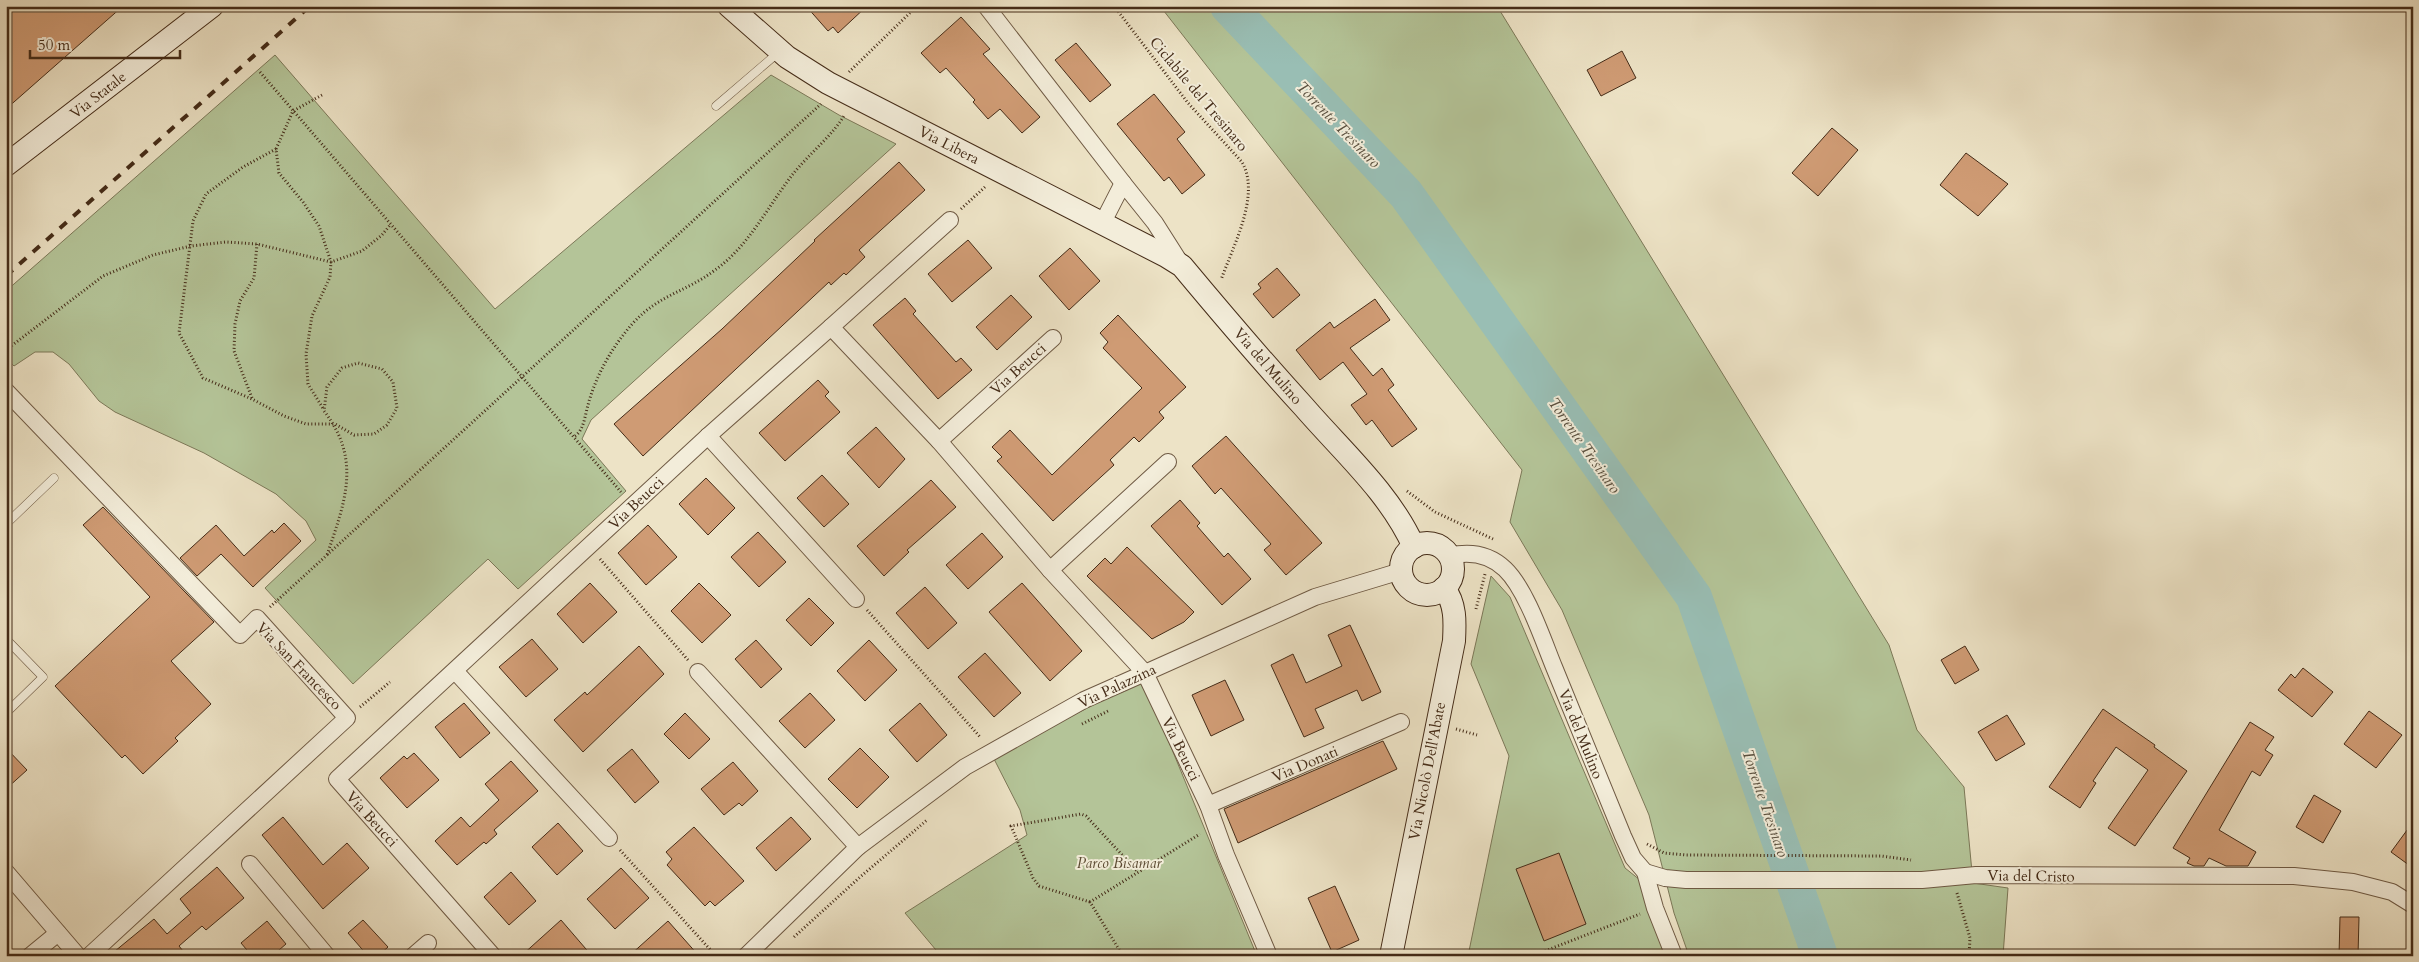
<svg xmlns="http://www.w3.org/2000/svg" width="2419" height="962" viewBox="0 0 2419 962" font-family="Cardo,serif">
<style>
.green{fill:#b4c498;stroke:#7c7858}
.lines{fill:none;stroke-linecap:round;stroke-linejoin:round}
.river{stroke:#99beb4;stroke-width:36}
.building{fill:#cf9b74;stroke:#452c18}
.lane-casing{stroke:#6f5a44;stroke-width:9}
.street-casing{stroke:#6f5a44;stroke-width:18}
.secondary-casing{stroke:#452c18;stroke-width:24}
.path{stroke:#452c18;stroke-width:3;stroke-dasharray:1 2.5;stroke-linecap:butt}
.lane{stroke:#f3edda;stroke-width:8}
.street{stroke:#f3edda;stroke-width:16}
.secondary{stroke:#f3edda;stroke-width:22}
.rail{stroke:#452c18;stroke-width:4;stroke-dasharray:9 9;stroke-linecap:butt}
.labels{text-anchor:middle;stroke-width:4;stroke-linejoin:round;paint-order:stroke}
.street-label{font-size:15px;fill:#452c18;stroke:#f3edda}
.park-label{font-size:15px;font-style:italic;fill:#5b4a32;stroke:#f3edda}
.water-label{font-size:16px;font-style:italic;fill:#5a503f;stroke:#f3edda}
</style>
<rect width="100%" height="100%" fill="#ede3c6"/>
<filter id="stains"><feTurbulence type="fractalNoise" baseFrequency=".004" numOctaves="4"/><feColorMatrix values="0 0 0 0 .2 0 0 0 0 .09 0 0 0 0 .02 0 0 0 .5 -.17"/></filter>
<radialGradient id="worn" r=".72"><stop offset=".6" stop-color="#630" stop-opacity="0"/><stop offset="1" stop-color="#630" stop-opacity=".3"/></radialGradient>
<g class="green">
<polygon points="1160,6 1497,6 1889,645 1917,730 1964,787 1973,883 2008,888 2003,956 1689,956 1674,913 1649,815 1562,610 1510,522 1522,470"/>
<polygon points="275,55 495,309 771,75 839,115 896,144 591,420 582,439 626,491 518,589 488,559 353,684 265,588 316,540 306,521 276,494 204,453 115,412 99,401 69,364 53,352 35,352 14,366 6,358 6,291"/>
<polygon points="1491,576 1510,597 1625,868 1640,880 1665,956 1468,956 1509,756 1471,664"/>
<polygon points="1143,679 1257,956 941,956 905,913 1027,835 1020,810 993,757"/>
</g>
<g class="lines">
<polyline class="river" points="1228,6 1406,194 1694,597 1820,956"/>
</g>
<g class="building">
<polygon points="16,6 123,6 6,109 6,15"/>
<polygon points="806,6 867,6 838,33 833,27 828,31"/>
<polygon points="961,17 990,49 983,54 1040,117 1022,133 1000,109 988,119 973,102 975,100 946,68 940,73 921,53"/>
<polygon points="1076,43 1111,85 1090,102 1055,60"/>
<polygon points="1622,51 1636,78 1601,96 1587,70"/>
<polygon points="1154,94 1185,132 1177,139 1205,175 1182,194 1169,177 1164,181 1117,124"/>
<polygon points="1832,128 1858,150 1818,196 1792,173"/>
<polygon points="1966,153 2008,184 1978,216 1940,185"/>
<polygon points="899,162 925,190 859,250 865,257 846,275 844,273 831,285 829,282 643,456 614,424 722,329 815,241 814,240"/>
<polygon points="968,240 992,268 952,302 928,274"/>
<polygon points="1070,248 1100,281 1069,310 1039,276"/>
<polygon points="1277,268 1300,295 1273,318 1253,294 1261,288 1258,284"/>
<polygon points="1011,295 1032,317 997,350 976,327"/>
<polygon points="905,298 916,311 913,314 956,362 961,358 972,370 938,399 873,325"/>
<polygon points="1375,299 1390,320 1350,348 1373,376 1382,368 1394,385 1388,390 1417,429 1392,447 1372,420 1366,425 1351,405 1367,394 1343,362 1320,380 1296,350 1330,322 1334,328"/>
<polygon points="1118,315 1186,387 1159,412 1164,418 1139,442 1134,437 1110,460 1114,465 1053,521 997,461 1002,457 992,447 1010,430 1052,475 1142,388 1103,348 1108,342 1100,333"/>
<polygon points="818,380 829,392 825,396 840,412 785,461 759,433"/>
<polygon points="876,427 905,459 879,488 847,453"/>
<polygon points="1226,436 1322,543 1286,575 1264,550 1271,544 1221,488 1215,494 1192,466"/>
<polygon points="822,475 849,504 824,527 797,498"/>
<polygon points="706,478 735,508 708,535 679,504"/>
<polygon points="931,480 956,507 907,550 909,552 884,576 857,546"/>
<polygon points="1180,500 1200,523 1197,526 1224,557 1228,553 1251,579 1222,605 1151,526"/>
<polygon points="103,507 214,622 171,661 211,704 175,738 178,741 143,774 125,755 122,758 55,686 150,597 83,525"/>
<polygon points="284,523 301,541 253,587 221,554 197,576 180,558 216,525 244,556 272,530 274,533"/>
<polygon points="648,525 677,557 646,585 618,553"/>
<polygon points="758,532 786,562 759,587 731,557"/>
<polygon points="982,533 1003,557 968,589 946,565"/>
<polygon points="1127,547 1194,612 1184,622 1152,639 1087,576 1105,558 1111,564"/>
<polygon points="590,583 617,612 583,643 557,614"/>
<polygon points="699,583 731,615 702,643 671,611"/>
<polygon points="1022,583 1082,651 1050,681 989,612"/>
<polygon points="925,587 957,623 928,649 896,613"/>
<polygon points="809,598 834,623 811,646 786,620"/>
<polygon points="1350,625 1381,692 1362,701 1357,690 1315,709 1324,728 1304,737 1271,665 1293,654 1306,683 1342,666 1328,635"/>
<polygon points="532,639 558,669 526,697 499,667"/>
<polygon points="756,640 782,669 761,688 735,659"/>
<polygon points="869,640 897,670 865,701 837,671"/>
<polygon points="639,646 664,674 583,752 554,720 585,692 587,695"/>
<polygon points="1965,646 1979,670 1955,684 1941,660"/>
<polygon points="985,653 1021,693 994,717 958,677"/>
<polygon points="2303,668 2333,692 2312,717 2278,690 2291,674 2295,678"/>
<polygon points="1225,680 1244,720 1211,736 1192,695"/>
<polygon points="810,693 835,720 805,748 779,721"/>
<polygon points="464,703 490,733 460,758 435,727"/>
<polygon points="920,703 947,735 917,762 889,730"/>
<polygon points="2103,709 2155,745 2154,747 2187,771 2135,846 2108,828 2148,770 2116,747 2093,781 2096,783 2080,808 2049,787"/>
<polygon points="2369,711 2402,735 2376,768 2344,744"/>
<polygon points="685,713 710,739 689,759 664,734"/>
<polygon points="2007,715 2025,744 1996,761 1978,732"/>
<polygon points="2250,722 2274,737 2265,750 2273,755 2260,776 2252,771 2219,830 2256,852 2248,866 2226,866 2209,858 2204,866 2194,866 2187,863 2190,858 2173,848"/>
<polygon points="1383,741 1397,769 1238,843 1224,809"/>
<polygon points="6,748 27,770 6,789"/>
<polygon points="860,748 889,777 857,808 828,779"/>
<polygon points="632,749 659,782 635,803 607,770"/>
<polygon points="414,753 439,780 407,808 380,778 404,756 407,759"/>
<polygon points="511,761 538,791 494,830 497,834 486,844 484,842 457,865 435,841 461,817 470,827 499,800 485,784"/>
<polygon points="733,762 758,791 742,806 739,803 724,815 701,789"/>
<polygon points="2314,795 2341,811 2323,843 2296,827"/>
<polygon points="283,817 323,865 347,843 369,868 323,909 262,835"/>
<polygon points="791,817 811,839 776,871 756,848"/>
<polygon points="2413,822 2413,868 2391,852"/>
<polygon points="558,823 583,851 557,875 532,847"/>
<polygon points="694,827 744,881 715,906 710,901 705,906 667,865 672,859 666,852"/>
<polygon points="1559,853 1586,924 1544,941 1516,869"/>
<polygon points="217,867 244,898 206,930 202,926 179,946 187,956 109,956 154,919 167,934 191,913 180,899"/>
<polygon points="621,868 649,898 615,929 587,899"/>
<polygon points="511,872 536,901 509,925 484,897"/>
<polygon points="1335,886 1359,940 1332,952 1308,898"/>
<polygon points="2340,917 2359,917 2358,956 2339,956"/>
<polygon points="363,920 388,947 378,956 368,956 348,933"/>
<polygon points="561,920 592,956 521,956"/>
<polygon points="267,921 286,944 272,956 252,956 241,943"/>
<polygon points="668,921 699,956 629,956"/>
</g>
<g class="lines">
<defs>
<g id="lane">
<polyline points="716,106 779,52"/>
<polyline points="6,524 54,478"/>
<polyline points="6,639 43,677 6,713"/>
</g>
<g id="street">
<polyline points="986,6 1123,183"/>
<polyline points="1102,224 1123,183 1155,223 1181,264"/>
<polyline points="831,327 950,220"/>
<polyline points="6,391 240,635 257,618 347,718 89,956"/>
<polyline points="708,436 856,599"/>
<polyline points="939,441 1053,338"/>
<path d="M1449,556C1470,551 1489,554 1505,569C1526,589 1543,640 1554,667C1577,724 1600,780 1623,836L1633,858L1645,872L1655,908L1674,956"/>
<polyline points="1050,570 1168,462"/>
<polyline points="455,671 609,838"/>
<polyline points="698,672 858,847"/>
<polyline points="1208,805 1401,722"/>
<polyline points="250,864 327,956"/>
<polyline points="6,872 78,956"/>
<polyline points="1645,872 1665,878 1686,880 1922,880 1976,875 2294,876 2353,882 2392,892 2413,905"/>
<polyline points="30,956 58,933"/>
<polyline points="413,956 428,943"/>
<polyline points="493,956 337,779 708,436 831,327 939,441 1050,570 1145,673 1208,805 1226,855 1269,956"/>
<polyline points="746,956 858,847 965,767 1084,700 1145,673 1315,597 1401,571"/>
</g>
<g id="secondary">
<path d="M729,6L787,57L828,83L1166,256L1182,266C1222,314 1262,361 1304,407C1342,451 1390,493 1414,547"/>
<polyline points="6,165 212,6"/>
<circle cx="1427" cy="569" r="26"/>
<path d="M1391,956L1454,641C1455,622 1456,604 1444,588"/>
</g>
</defs>
<use href="#lane" class="lane-casing"/>
<use href="#street" class="street-casing"/>
<use href="#secondary" class="secondary-casing"/>
<g class="path">
<path d="M1114,6L1188,103L1242,162C1261,195 1233,246 1221,280"/>
<polyline points="260,72 621,492"/>
<polyline points="849,72 917,6"/>
<polyline points="322,95 293,111 276,149 279,173 303,202 319,226 331,262 330,277 312,316 306,354 308,384 324,410"/>
<path d="M276,149L243,167L206,194L193,221L179,333L203,378L252,399L284,416L306,424H335L354,435L374,434L387,425L397,408L393,382L382,369L358,363L342,368L327,387L324,411C362,460 345,502 327,555"/>
<polyline points="961,209 986,186"/>
<polyline points="6,350 103,276 153,255 191,246 226,242 257,244 331,262 362,251 382,235 391,224"/>
<polyline points="252,398 234,351 235,324 240,301 254,278 257,244"/>
<path d="M575,436C584,430 585,415 588,405C596,375 612,347 633,323C660,294 686,292 715,270C749,246 768,206 793,174C808,155 835,133 845,114"/>
<polyline points="1407,491 1435,512 1493,539"/>
<polyline points="600,559 688,660"/>
<polyline points="270,607 821,104"/>
<polyline points="1476,609 1485,574"/>
<polyline points="867,610 981,738"/>
<polyline points="360,707 390,682"/>
<polyline points="1082,724 1108,711"/>
<polyline points="1456,729 1477,735"/>
<polyline points="1647,844 1664,853 1686,855 1881,856 1911,860"/>
<polyline points="620,850 716,956"/>
<polyline points="1957,893 1970,938 1969,956"/>
<polyline points="1090,902 1039,886 1033,878 1011,826 1081,814 1086,816 1138,872"/>
<polyline points="794,937 859,878 927,820"/>
<polyline points="1123,956 1090,902 1200,834"/>
<polyline points="1532,956 1640,914"/>
</g>
<use href="#lane" class="lane"/>
<use href="#street" class="street"/>
<use href="#secondary" class="secondary"/>
<polyline class="rail" points="6,276 310,6"/>
</g>
<g class="labels">
<g class="street-label">
<text transform="translate(1199 94) rotate(50)" y="5">Ciclabile del Tresinaro</text>
<text transform="translate(98 95) rotate(-38)" y="5">Via Statale</text>
<text transform="translate(949 145) rotate(27)" y="5">Via Libera</text>
<text transform="translate(1268 366) rotate(49)" y="5">Via del Mulino</text>
<text transform="translate(1018 369) rotate(-42)" y="5">Via Beucci</text>
<text transform="translate(636 503) rotate(-43)" y="5">Via Beucci</text>
<text transform="translate(299 666) rotate(46)" y="5">Via San Francesco</text>
<text transform="translate(1117 686) rotate(-25)" y="5">Via Palazzina</text>
<text transform="translate(1581 734) rotate(68)" y="5">Via del Mulino</text>
<text transform="translate(1181 749) rotate(64)" y="5">Via Beucci</text>
<text transform="translate(1305 764) rotate(-23)" y="5">Via Donati</text>
<text transform="translate(1427 771) rotate(-79)" y="5">Via Nicolò Dell'Abate</text>
<text transform="translate(372 819) rotate(48)" y="5">Via Beucci</text>
<text transform="translate(2031 876) rotate(1)" y="5">Via del Cristo</text>
</g>
<g class="park-label">
<text x="1119" y="868">Parco Bisamar</text>
</g>
<g class="water-label">
<text transform="translate(1339 124) rotate(46)" y="6">Torrente Tresinaro</text>
<text transform="translate(1585 445) rotate(55)" y="6">Torrente Tresinaro</text>
<text transform="translate(1766 803) rotate(71)" y="6">Torrente Tresinaro</text>
</g>
</g>
<rect width="2419" height="962" fill="none" stroke="#ede3c6" stroke-width="25"/>
<rect x="8" y="8" width="2404" height="947" fill="none" stroke="#452c18" stroke-width="2.5"/>
<rect x="12" y="12" width="2394" height="937" fill="none" stroke="#452c18"/>
<path d="M30 50v8h150v-8" fill="none" stroke="#452c18" stroke-width="2.5"/>
<text x="38" y="50" font-size="15" fill="#452c18" stroke="#f3edda" stroke-width="4" paint-order="stroke">50 m</text>
<rect width="100%" height="100%" filter="url(#stains)"/>
<rect width="100%" height="100%" fill="url(#worn)"/>
</svg>
